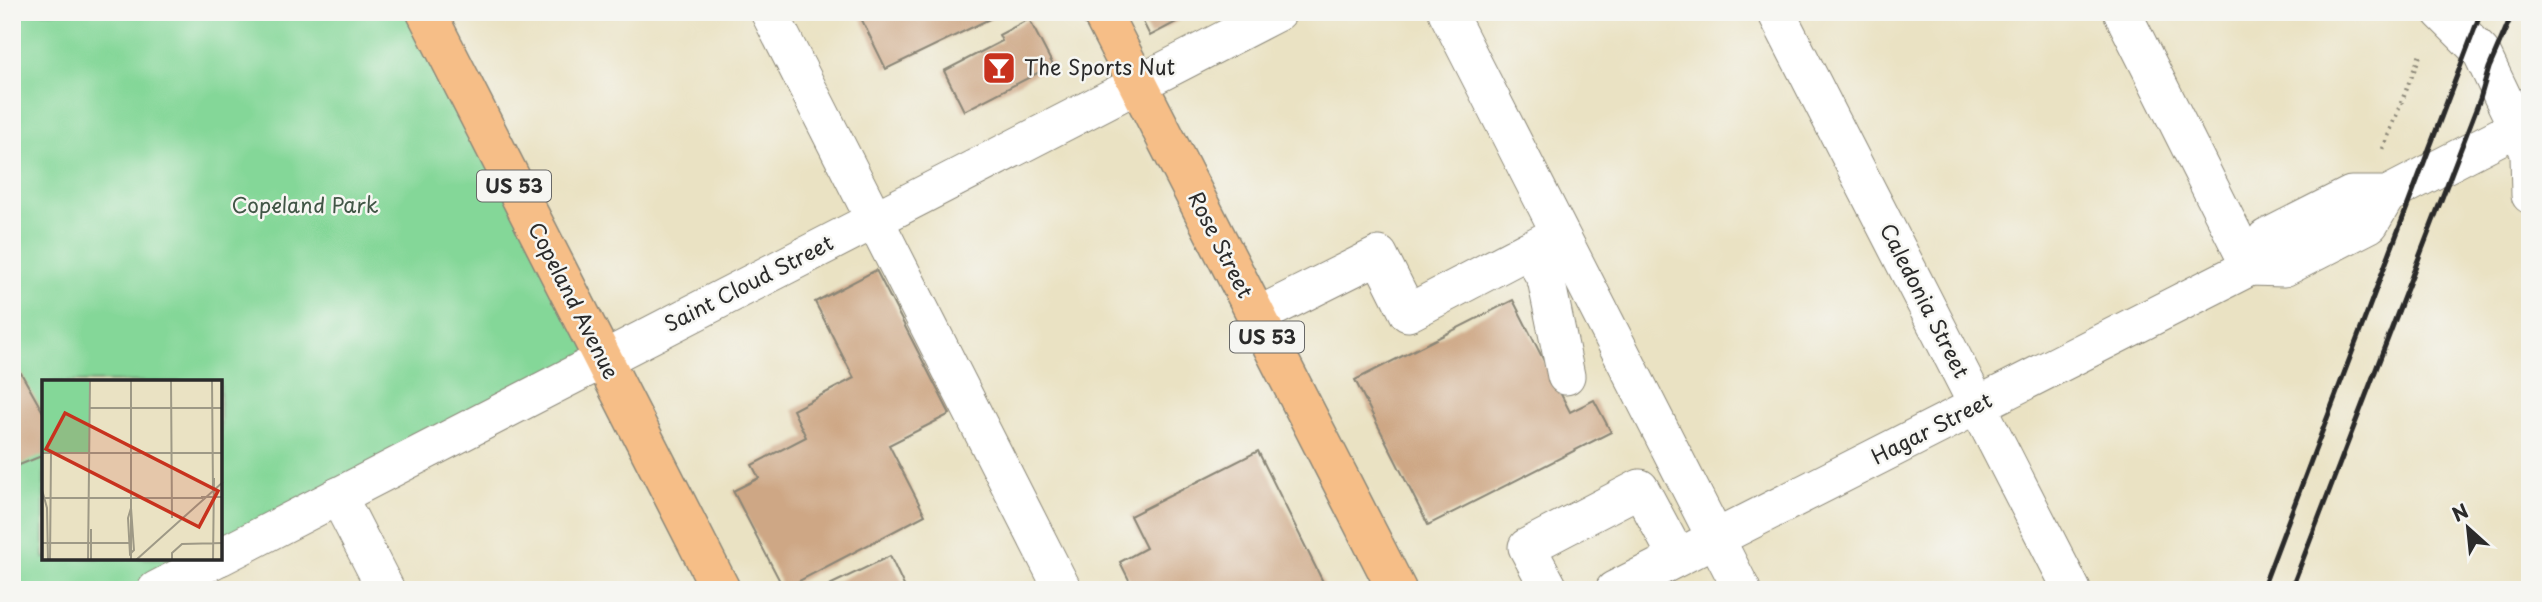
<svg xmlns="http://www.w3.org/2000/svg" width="2542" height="602" viewBox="0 0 2542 602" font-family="'Playpen Sans',sans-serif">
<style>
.green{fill:#84d798;stroke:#588162;stroke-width:2}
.building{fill:#cea785}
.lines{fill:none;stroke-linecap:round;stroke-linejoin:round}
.minor-casing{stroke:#8a8677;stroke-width:39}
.highway-casing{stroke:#8a8677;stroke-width:41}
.path{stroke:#8a8677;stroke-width:4.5;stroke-dasharray:2 5;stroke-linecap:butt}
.minor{stroke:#fff;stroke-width:37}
.highway{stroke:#f6be87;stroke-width:38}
.rail{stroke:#2b2b2b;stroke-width:5}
.labels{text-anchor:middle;stroke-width:5;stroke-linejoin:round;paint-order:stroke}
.shield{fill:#f6f6f2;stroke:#686867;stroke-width:2}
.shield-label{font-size:19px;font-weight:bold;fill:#2b2b2b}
.poi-label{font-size:21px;fill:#2b2b2b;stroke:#f6f6f2;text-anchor:start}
.park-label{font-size:21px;fill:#415646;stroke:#f6f6f2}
.street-label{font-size:21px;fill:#2b2b2b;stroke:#f6f6f2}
.inset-road{fill:none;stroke:#9e9986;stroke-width:2}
.view{fill:#c8321e;fill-opacity:0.15;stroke:#c8321e;stroke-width:3.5}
.inset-edge{fill:none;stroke:#2b2b2b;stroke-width:3.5}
</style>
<rect width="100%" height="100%" fill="#f6f6f2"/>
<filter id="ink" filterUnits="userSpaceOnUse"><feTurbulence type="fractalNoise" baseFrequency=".0143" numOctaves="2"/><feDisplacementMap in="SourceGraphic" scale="14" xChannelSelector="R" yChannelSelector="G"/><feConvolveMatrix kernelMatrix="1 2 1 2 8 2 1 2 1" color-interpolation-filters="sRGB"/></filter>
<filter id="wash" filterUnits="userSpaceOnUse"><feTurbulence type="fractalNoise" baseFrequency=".00686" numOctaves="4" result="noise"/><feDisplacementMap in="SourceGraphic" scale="28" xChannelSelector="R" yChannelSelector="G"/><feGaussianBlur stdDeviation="1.57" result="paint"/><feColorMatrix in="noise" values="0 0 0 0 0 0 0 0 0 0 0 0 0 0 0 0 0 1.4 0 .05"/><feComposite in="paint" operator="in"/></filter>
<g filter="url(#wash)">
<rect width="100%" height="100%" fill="#eae2c3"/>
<polygon class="green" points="12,12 426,12 602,360 221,557 220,382 44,382 44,558 217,558 156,590 12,590"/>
<g id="blocks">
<g class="building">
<polygon points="858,12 1004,12 886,69"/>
<polygon points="1138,12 1195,12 1150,36"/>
<polygon points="1029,19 1053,65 964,111 944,71 1002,41 999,35"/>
<polygon points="876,270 950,414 889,445 925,515 784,589 733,491 759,478 752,465 806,437 793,410 854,378 815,302"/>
<polygon points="1513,300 1570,412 1594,400 1611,432 1428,525 1355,380"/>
<polygon points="21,373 44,414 44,455 12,468 12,377"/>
<polygon points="1258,451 1327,590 1134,590 1120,562 1146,548 1130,516"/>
<polygon points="890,556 906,590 819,590"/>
</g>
</g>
</g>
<g filter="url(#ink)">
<use href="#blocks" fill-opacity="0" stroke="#8a8677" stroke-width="2"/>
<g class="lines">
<defs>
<g id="minor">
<polyline points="769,12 1063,590"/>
<polyline points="1447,12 1742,590"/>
<polyline points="1776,12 2072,590"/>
<polyline points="2122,12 2250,267"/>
<polyline points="2441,12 2481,52 2530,154"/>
<polyline points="2529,154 2530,195"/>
<polyline points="1529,250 1546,279 1566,376"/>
<polyline points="2250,267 2266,238 2351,195 2387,195 2530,121"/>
<polyline points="1257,316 1379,255 1408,313 1559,234"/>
<polyline points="338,496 386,590"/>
<polyline points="220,557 1278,12"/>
<polyline points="156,590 217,558"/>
<polyline points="1550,590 1527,547 1640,488 1677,557"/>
<polyline points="1614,590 2250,267 2284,268 2370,224 2387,195"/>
</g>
<g id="highway">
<polyline points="426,12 721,590"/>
<polyline points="1101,12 1397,590"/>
</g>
</defs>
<use href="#minor" class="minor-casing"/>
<use href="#highway" class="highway-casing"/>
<polyline class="path" points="2383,149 2420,55"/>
<use href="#minor" class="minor"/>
<use href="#highway" class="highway"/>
<g class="rail">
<polyline points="2262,590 2481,12"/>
<polyline points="2291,590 2480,99 2489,68 2513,12"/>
</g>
</g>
</g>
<defs>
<symbol id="bar-square" viewBox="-11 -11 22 22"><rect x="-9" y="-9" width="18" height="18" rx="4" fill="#c8321e" stroke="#f6f6f2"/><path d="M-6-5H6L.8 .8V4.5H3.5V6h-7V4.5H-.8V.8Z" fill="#fff"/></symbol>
</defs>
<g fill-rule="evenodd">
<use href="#bar-square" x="980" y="49" width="38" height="38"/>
</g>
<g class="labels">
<g class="shield">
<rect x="477" y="170.5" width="74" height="31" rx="5"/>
<rect x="1230" y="321.5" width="74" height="31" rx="5"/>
</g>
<g class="shield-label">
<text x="514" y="193">US 53</text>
<text x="1267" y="344">US 53</text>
</g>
<g class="poi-label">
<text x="1024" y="75">The Sports Nut</text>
</g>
<g class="park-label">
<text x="305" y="213">Copeland Park</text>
</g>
<g class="street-label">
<text transform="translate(1220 245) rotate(63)" y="7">Rose Street</text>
<text transform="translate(749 284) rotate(-27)" y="7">Saint Cloud Street</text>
<text transform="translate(573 301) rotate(63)" y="7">Copeland Avenue</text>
<text transform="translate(1924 301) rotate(63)" y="7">Caledonia Street</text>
<text transform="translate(1932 429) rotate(-27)" y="7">Hagar Street</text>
</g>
</g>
<g transform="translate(42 380)">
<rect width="180" height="180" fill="#eae2c3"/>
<path d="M0,0H48V73H0Z" fill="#84d798"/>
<path class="inset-road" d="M89,0V180M129,0L130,138M170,0L171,112M48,28H181M0,73H181M0,110L5,128L6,180M159,117H181M0,118H161M89,128L92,170L88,174L86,138ZM49,149V180M0,163H87M8,180L9,74M46,180L48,0M94,180L181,102M130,180V173L140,164L181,163M171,180L172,98"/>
<path class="view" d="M23,33L176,111L157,147L4,69Z"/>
<rect width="180" height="180" class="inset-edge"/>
</g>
<rect width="2542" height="602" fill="none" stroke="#f6f6f2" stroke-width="42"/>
<g transform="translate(2468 528) rotate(333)" stroke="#f6f6f2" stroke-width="5" paint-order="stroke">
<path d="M0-5L12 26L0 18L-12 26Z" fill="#2b2b2b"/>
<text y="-10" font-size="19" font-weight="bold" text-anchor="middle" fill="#2b2b2b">N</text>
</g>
</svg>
